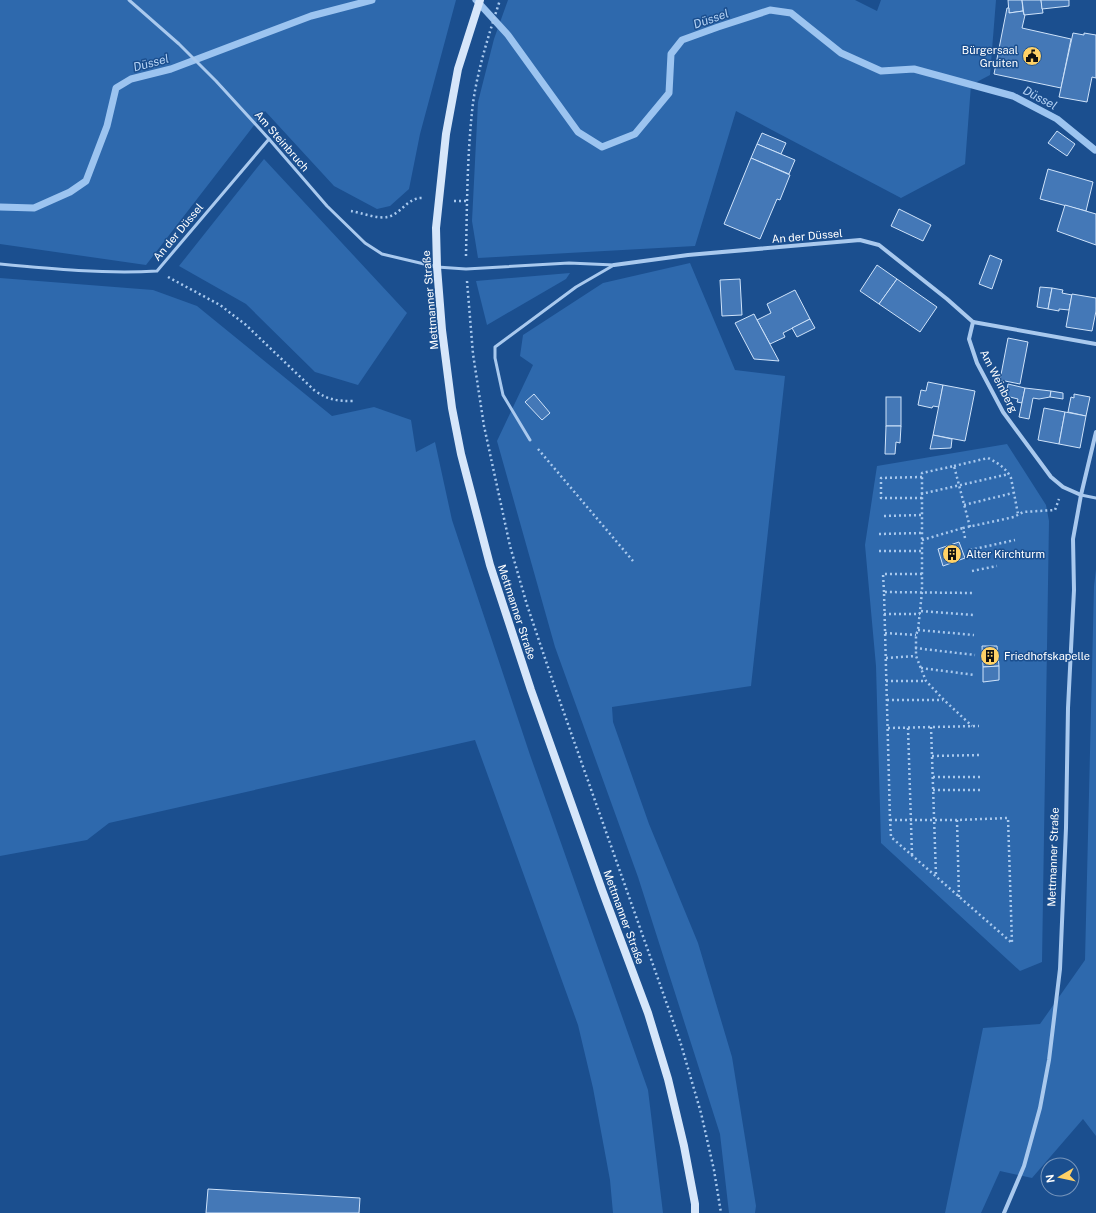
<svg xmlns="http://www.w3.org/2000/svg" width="1096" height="1213" viewBox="0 0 1096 1213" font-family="'Public Sans',sans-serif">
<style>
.green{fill:#2e69ad}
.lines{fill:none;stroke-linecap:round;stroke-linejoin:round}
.stream{stroke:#9cc4f0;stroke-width:7}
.building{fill:#4478b7;stroke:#cfe3fa}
.path{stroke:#a9c9ee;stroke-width:2.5;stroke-dasharray:2 3;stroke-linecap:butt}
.service{stroke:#a9c9ee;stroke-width:3}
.minor{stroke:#a9c9ee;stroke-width:4}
.secondary{stroke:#d6e6fa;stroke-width:8}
.labels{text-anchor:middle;stroke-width:3;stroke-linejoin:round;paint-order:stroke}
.poi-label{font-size:11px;fill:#fff;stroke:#1b4f8f;text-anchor:start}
.street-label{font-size:11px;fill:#fff;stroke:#1b4f8f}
.water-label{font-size:12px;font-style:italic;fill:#b5d3f5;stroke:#1b4f8f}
</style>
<rect width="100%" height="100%" fill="#1b4f8f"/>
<g class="green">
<polygon points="0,0 456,0 420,134 409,189 390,206 377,209 334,186 265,111 146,265 0,244"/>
<polygon points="508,0 855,0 877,11 881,0 996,0 990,75 971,85 965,164 901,198 736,111 695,246 478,258 472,221 478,102 494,39"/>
<polygon points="264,159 407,313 358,385 315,372 246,304 179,266"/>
<polygon points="690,263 735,370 785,376 751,686 612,707 613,722 649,824 698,943 732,1057 756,1206 755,1213 729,1213 720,1134 638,877 555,647 497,441 533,365 520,356 523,335 603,283"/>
<polygon points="570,273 566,279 487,325 476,281"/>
<polygon points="0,278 153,290 197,306 332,416 374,407 411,420 416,452 435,442 452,520 530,755 648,1090 663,1213 613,1213 610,1180 593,1088 578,1025 475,740 109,823 87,840 0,856"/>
<polygon points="1007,444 1046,505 1049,521 1042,962 1020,971 881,843 876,666 865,545 877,466"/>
<polygon points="1096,569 1096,1136 1083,1119 1032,1178 1000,1171 981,1213 945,1213 983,1028 1040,1024 1085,960 1094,586"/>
</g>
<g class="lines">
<g class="stream">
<polyline points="476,0 508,35 578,132 602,147 635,134 669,93 671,54 682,40 718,27 770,10 791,13 841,53 881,71 914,69 1013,96 1057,119 1095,150"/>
<polyline points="0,207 34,208 70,192 86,181 107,126 116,88 131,79 171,69 311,16 372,0"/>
</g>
</g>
<g class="building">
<polygon points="1008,0 1022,0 1023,11 1009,13"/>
<polygon points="1022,0 1041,0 1043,13 1024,15"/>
<polygon points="1041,0 1069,0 1069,6 1042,9"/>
<polygon points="1007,8 1009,8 1009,13 1023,11 1024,15 1025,15 1022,28 1071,39 1061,88 994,74"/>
<polygon points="1073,33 1084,35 1084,33 1096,35 1096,78 1092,77 1087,102 1059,97"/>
<polygon points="1057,131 1075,144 1067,156 1048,143"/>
<polygon points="762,133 786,143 781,154 757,144"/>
<polygon points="757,144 795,160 789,174 751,158"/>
<polygon points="751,158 790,175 780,200 777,199 760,239 724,224"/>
<polygon points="1048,169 1093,182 1086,211 1040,199"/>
<polygon points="1065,205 1096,214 1096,245 1057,231"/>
<polygon points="899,209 931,225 923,241 891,226"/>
<polygon points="990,255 1002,260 992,289 979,284"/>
<polygon points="877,265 897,279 879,304 860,291"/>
<polygon points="740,279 742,315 722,316 720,280"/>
<polygon points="897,279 937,307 920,332 879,304"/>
<polygon points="1040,287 1052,288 1048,309 1037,307"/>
<polygon points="1052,288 1063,290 1062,293 1072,295 1069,310 1059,309 1059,311 1048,309"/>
<polygon points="795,290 810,319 783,333 785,337 770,344 757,320 771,313 767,304"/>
<polygon points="1072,294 1096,298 1096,311 1092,331 1066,327"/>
<polygon points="754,314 757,320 779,361 754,359 735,323"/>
<polygon points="810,319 815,328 797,337 792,328"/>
<polygon points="1008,338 1028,342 1020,384 1000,380"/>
<polygon points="928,382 943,385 939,407 933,406 932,408 918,405 921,390 926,391"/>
<polygon points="1008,384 1025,388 1022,403 1017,402 1018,399 1006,396"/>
<polygon points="943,385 975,391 965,441 933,435"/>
<polygon points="1025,388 1051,391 1050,397 1039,399 1033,398 1029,419 1019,417"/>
<polygon points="1051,391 1063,393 1063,399 1050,397"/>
<polygon points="534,394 550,413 542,420 525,402"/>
<polygon points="1074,394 1090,397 1086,416 1068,412 1071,397 1074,398"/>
<rect x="886" y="397" width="15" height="29"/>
<polygon points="1044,408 1065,412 1059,444 1038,440"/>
<polygon points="1065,412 1086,416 1080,448 1059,444"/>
<polygon points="886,426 901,426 900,443 896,442 895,454 885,454"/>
<polygon points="933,435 952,439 951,448 930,449"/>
<polygon points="959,542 965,558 943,566 938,549"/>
<polygon points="982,646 997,646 999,666 983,667"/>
<polygon points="999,666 999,680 983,682 983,667"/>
<polygon points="208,1189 360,1198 359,1213 206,1213"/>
</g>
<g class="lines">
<g class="path">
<polyline points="454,201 467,201"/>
<path d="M351,211C362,213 377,219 388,217C402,213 408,197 423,198"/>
<path d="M466,256C467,205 467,154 473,103C478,68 489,34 500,0"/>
<path d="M168,277L220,305L246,325L315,391C329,400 337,401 353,401"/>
<polyline points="467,281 473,354 484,426 510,546 527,605 552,679 680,1041 701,1113 714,1170 721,1213"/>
<polyline points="538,449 633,561"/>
<path d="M954,466L988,458C998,463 1006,468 1011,478L1018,514"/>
<polyline points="921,494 1009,474"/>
<polyline points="922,498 881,498 881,478 922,477"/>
<polyline points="964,505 1013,493"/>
<polyline points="884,516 921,515"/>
<polyline points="970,527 954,466 922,473 922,592 918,630 916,635 916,656 926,681 944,700 972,726"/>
<polyline points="879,534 922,533"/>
<polyline points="965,538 963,528 1014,517 1023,512 1055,510 1059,499"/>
<polyline points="922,540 963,528"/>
<polyline points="970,550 1015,540"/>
<polyline points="879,551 922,551"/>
<polyline points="972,571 997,566"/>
<polyline points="884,592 883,574 922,574"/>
<polyline points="921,611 973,615"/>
<polyline points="884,614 920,614"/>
<polyline points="918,630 974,635"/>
<polyline points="885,633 916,635"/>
<polyline points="915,648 975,655"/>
<polyline points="886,658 916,656"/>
<polyline points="921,668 975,675"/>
<polyline points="886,681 926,681"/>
<polyline points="887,700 943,700"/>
<polyline points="931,727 936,876"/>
<polyline points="888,728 979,726"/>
<polyline points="908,728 912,855"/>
<polyline points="932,756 981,755"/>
<polyline points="933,777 981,777"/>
<polyline points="933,790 981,790"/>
<polyline points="890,820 957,820 1008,818 1012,943 891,837 890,820 884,592 973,593"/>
<polyline points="957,820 959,897"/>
</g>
<g class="service">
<polyline points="129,0 179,44 216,81 269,139 327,206 365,243 382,254 437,267 466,269 569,263 614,265"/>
<path d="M0,264C52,269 105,274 157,271L269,139"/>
<polyline points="530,440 503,395 495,358 495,347 576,287 614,265"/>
<polyline points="1081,495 1096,498"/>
</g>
<g class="minor">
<polyline points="614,265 688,255 860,240 879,245 947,299 973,322"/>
<polyline points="973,322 969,339 977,363 1003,412 1051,477 1063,487 1081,495"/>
<polyline points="973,322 1096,344"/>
<polyline points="1004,1213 1024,1166 1040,1108 1049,1060 1060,969 1066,828 1068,708 1074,590 1073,539 1081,495 1096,432"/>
</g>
<polyline class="secondary" points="480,0 458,69 446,134 436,228 437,267 442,330 452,408 461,454 490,565 531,690 602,890 648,1013 668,1079 684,1146 695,1204 695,1213"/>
</g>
<defs>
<symbol id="civic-disc" viewBox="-11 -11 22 22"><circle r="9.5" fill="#ffd166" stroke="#1b4f8f"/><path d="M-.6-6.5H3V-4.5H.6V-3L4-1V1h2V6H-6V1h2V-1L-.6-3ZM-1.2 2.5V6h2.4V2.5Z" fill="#111"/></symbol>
<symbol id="building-disc" viewBox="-11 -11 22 22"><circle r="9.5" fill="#ffd166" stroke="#1b4f8f"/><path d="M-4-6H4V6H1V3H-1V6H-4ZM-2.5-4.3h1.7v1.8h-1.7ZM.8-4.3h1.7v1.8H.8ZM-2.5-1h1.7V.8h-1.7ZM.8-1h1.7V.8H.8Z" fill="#111"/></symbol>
</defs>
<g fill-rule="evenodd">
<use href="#civic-disc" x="1021" y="45" width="22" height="22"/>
<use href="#building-disc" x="941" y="543" width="22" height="22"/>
<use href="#building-disc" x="979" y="645" width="22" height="22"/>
</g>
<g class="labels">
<g class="poi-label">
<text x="1018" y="54" text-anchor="end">Bürgersaal<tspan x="1018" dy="13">Gruiten</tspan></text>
<text x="966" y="558">Alter Kirchturm</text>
<text x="1004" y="660">Friedhofskapelle</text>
</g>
<g class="street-label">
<text transform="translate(282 141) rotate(49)" y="4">Am Steinbruch</text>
<text transform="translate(178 232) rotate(-50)" y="4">An der Düssel</text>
<text transform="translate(807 236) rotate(-5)" y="4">An der Düssel</text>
<text transform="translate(430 300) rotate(-95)" y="4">Mettmanner Straße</text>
<text transform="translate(999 381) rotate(63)" y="4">Am Weinberg</text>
<text transform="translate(517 612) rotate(72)" y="4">Mettmanner Straße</text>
<text transform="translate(1053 857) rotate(-88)" y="4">Mettmanner Straße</text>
<text transform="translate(624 917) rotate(70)" y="4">Mettmanner Straße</text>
</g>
<g class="water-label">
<text transform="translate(711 19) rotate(-19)" y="4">Düssel</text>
<text transform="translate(151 63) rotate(-15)" y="4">Düssel</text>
<text transform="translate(1040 98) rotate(28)" y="4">Düssel</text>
</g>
</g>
<g transform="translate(1060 1177) rotate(261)"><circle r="19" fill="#1b4f8f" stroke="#7695bc"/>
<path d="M0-3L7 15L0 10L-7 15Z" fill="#ffd166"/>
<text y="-6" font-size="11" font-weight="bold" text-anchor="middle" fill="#ffffff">N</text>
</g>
</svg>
